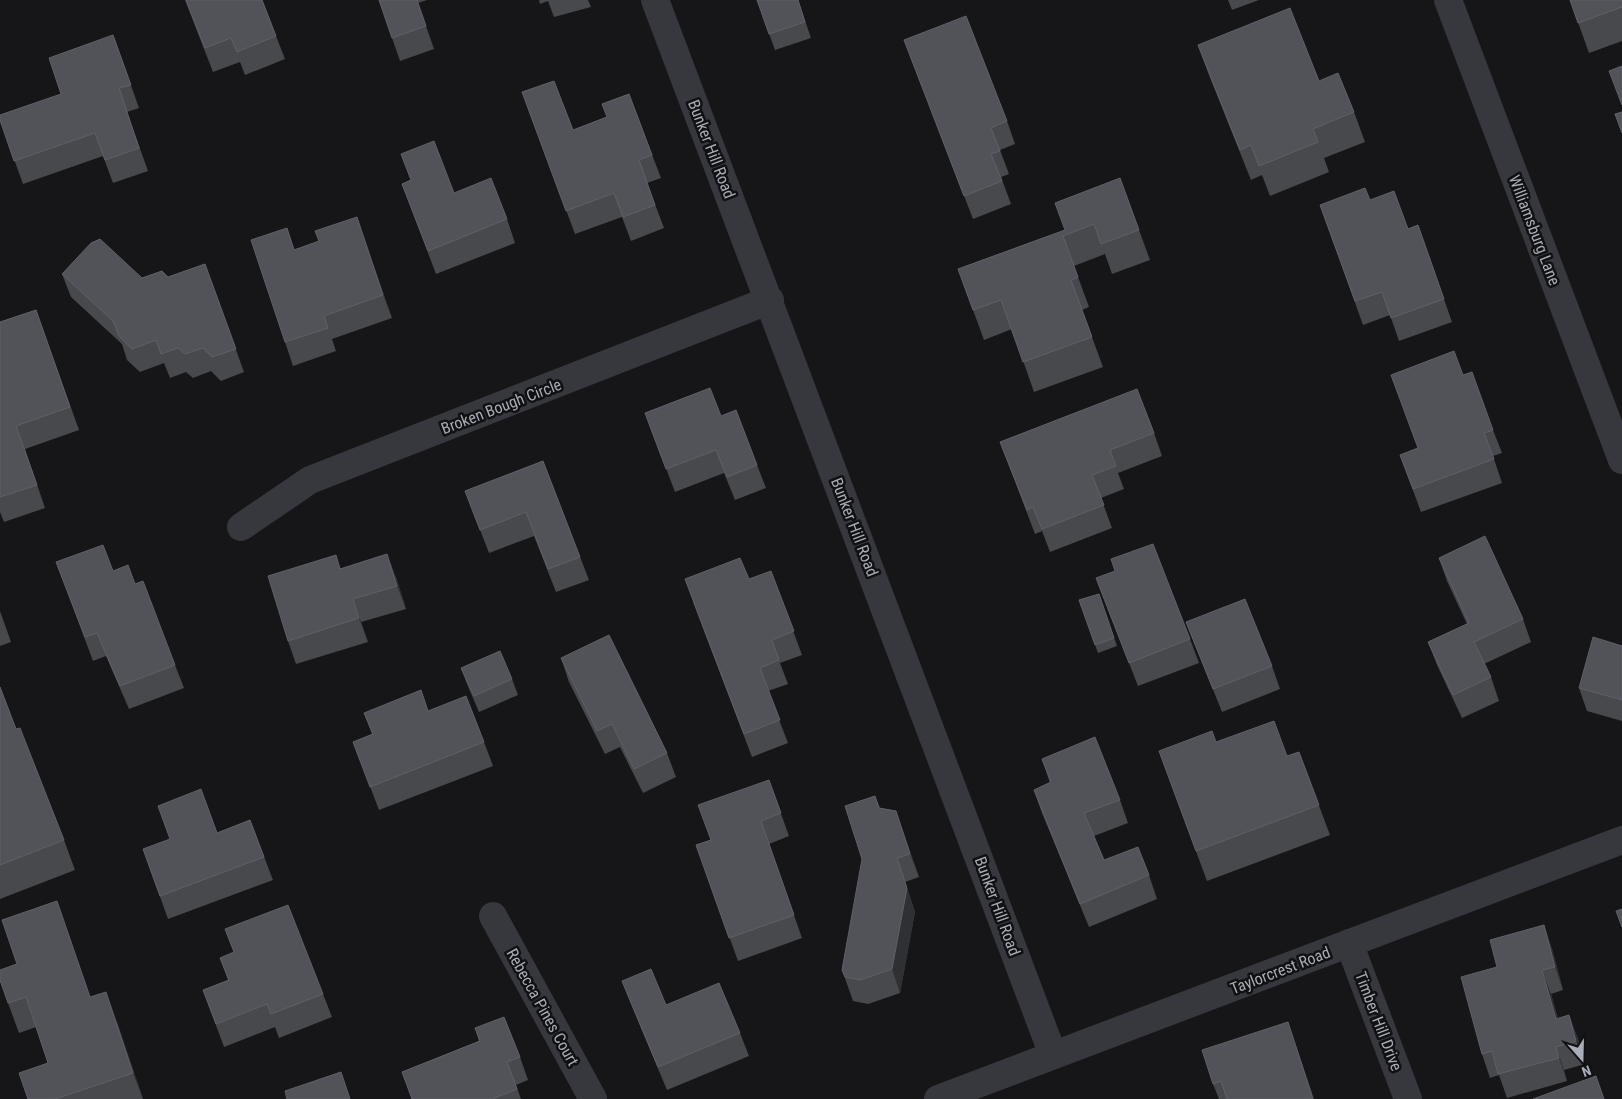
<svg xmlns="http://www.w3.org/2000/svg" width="1622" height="1099" viewBox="0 0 1622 1099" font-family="'Roboto Condensed',sans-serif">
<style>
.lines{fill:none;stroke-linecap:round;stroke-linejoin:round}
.minor{stroke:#37383d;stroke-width:28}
.wall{fill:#47494d}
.shaded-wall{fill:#2f3033}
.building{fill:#525359;stroke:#5f6168}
.labels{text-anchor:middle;stroke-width:5;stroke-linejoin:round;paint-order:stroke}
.street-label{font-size:16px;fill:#a8adb8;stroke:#111113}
</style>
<rect width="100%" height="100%" fill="#161618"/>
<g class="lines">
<g class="minor">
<polyline points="655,0 1053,1055"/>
<polyline points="1448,0 1622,460"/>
<polyline points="241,527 310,480 770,300"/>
<polyline points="493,916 593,1099"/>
<polyline points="1349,943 1408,1099"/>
<polyline points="938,1099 1622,840"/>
</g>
</g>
<g class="wall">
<polygon points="185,0 262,0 285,59 245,75 240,62 213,72"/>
<polygon points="379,0 427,0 418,3 434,49 400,61"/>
<polygon points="539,0 588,0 591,7 554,17 548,1 540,4"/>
<polygon points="757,0 798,0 811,38 775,50"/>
<polygon points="1228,0 1259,0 1232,10"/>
<polygon points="1570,0 1622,0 1622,41 1589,53"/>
<polygon points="113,35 139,108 127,112 148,171 113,183 103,156 23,184 0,120 61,94"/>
<polygon points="904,40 1007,121 1015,144 1000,150 1009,174 1001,177 1011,204 973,219"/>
<polygon points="1198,45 1319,81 1354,112 1365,142 1324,158 1329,172 1270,196 1262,175 1251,180 1209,75"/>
<polygon points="522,92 573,130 607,117 629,94 661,178 647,183 664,228 631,241 622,217 575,234"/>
<polygon points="401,154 454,193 507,219 515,243 436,274 402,184 411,180"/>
<polygon points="1120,178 1150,260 1112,274 1105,254 1074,266 1089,307 1082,310 1103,367 1034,392 1012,329 984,340 958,269 1065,230"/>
<polygon points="1370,200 1408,229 1418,225 1452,322 1399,341 1390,315 1363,325 1320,205"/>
<polygon points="287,228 294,249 365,241 392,318 332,339 336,351 293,366 285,342"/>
<polygon points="205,264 244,372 221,381 211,371 193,378 186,372 170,378 164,363 140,372 127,360 122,344 71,297 62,274 142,278 168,277"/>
<polygon points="36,310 79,430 25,449 45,508 4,522 0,512 0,322"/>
<polygon points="1463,375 1493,430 1502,453 1493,456 1502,483 1421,512 1400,455 1418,448"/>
<polygon points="645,413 721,416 757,465 766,488 735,500 724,473 675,492"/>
<polygon points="1154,433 1162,456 1118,473 1124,489 1101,498 1112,528 1050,552 1042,531 1035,534 1000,442"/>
<polygon points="543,461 589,580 556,592 534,536 489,553 465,491"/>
<polygon points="336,555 340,568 396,577 406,609 361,622 368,642 296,664 288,641"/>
<polygon points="1439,558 1523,619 1531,642 1484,664 1491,677 1499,701 1462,718 1437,665 1428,642 1467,624 1447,581"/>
<polygon points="56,562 113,571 135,584 175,665 184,688 129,709 106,656 93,661"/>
<polygon points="771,571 802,655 780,663 788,684 768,691 788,743 752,757 693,602"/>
<polygon points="1096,578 1190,639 1199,663 1138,686"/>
<polygon points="1099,594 1117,646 1098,653 1079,600"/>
<polygon points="0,611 11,642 0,646"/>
<polygon points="1186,622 1272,666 1280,689 1222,712"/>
<polygon points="1622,646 1622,721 1587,711 1579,688"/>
<polygon points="561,658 667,753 676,777 643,793 620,747 605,754 569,682"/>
<polygon points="461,668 512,679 518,695 479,712 467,684"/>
<polygon points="0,687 16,729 64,840 75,870 0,899"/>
<polygon points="428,711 484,742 493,766 379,810 353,742 372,734 364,713"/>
<polygon points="1216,742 1287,756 1299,752 1330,835 1207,881 1159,751"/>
<polygon points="1042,759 1120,800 1128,823 1094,836 1104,860 1149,875 1157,899 1089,927 1042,813 1034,790 1050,783"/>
<polygon points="769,780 789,836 769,844 802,938 738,961 696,845 711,840"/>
<polygon points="875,796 880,808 896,811 919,877 905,882 915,912 900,993 868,1004 853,1001 842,970"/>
<polygon points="250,820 273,880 168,919 143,849 217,833"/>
<polygon points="1544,925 1552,949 1563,990 1551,994 1558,1019 1569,1015 1578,1039 1585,1064 1564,1070 1567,1081 1507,1098 1499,1075 1490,1078 1482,1054 1497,967"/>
<polygon points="225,929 323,994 332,1017 279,1038 275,1027 224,1047 203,990 228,980 220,958 234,952"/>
<polygon points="67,931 90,997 117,1022 143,1099 28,1099 48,1063 36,1027 19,1033 8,1003 17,964"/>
<polygon points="622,981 666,1005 740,1033 749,1056 667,1090 631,1004"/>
<polygon points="475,1028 520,1057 528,1080 516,1085 521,1099 412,1099 402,1072 479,1041"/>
<polygon points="1296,1046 1314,1099 1219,1099 1213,1084"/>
</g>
<g class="shaded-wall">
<polygon points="357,217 365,241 392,318 383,295"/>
<polygon points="387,554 396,577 406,609 397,586"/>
<polygon points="353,599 361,622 368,642 359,618"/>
<polygon points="896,811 904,834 919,877 910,854"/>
<polygon points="897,858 915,912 900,993 892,969"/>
<polygon points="1544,925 1552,949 1563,990 1555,967"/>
<polygon points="1542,970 1551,994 1564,1043 1556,1019"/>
<polygon points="106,992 117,1022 143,1099 133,1073"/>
<polygon points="1569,1015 1578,1039 1585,1064 1576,1041"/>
<polygon points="1288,1022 1296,1046 1314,1099 1313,1099"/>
<polygon points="1556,1047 1564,1070 1567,1081 1559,1058"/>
</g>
<g class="building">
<polygon points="186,0 262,0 276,36 237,52 231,38 205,48"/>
<polygon points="379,0 417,0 426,26 392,38"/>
<polygon points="757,0 798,0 805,22 769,34"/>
<polygon points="1570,0 1622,0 1622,7 1578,23"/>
<polygon points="1290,8 1319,81 1338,73 1354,112 1313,129 1318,142 1259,166 1251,145 1240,150 1198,45"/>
<polygon points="966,16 1007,121 991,128 1000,151 991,154 1002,181 964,196 904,40"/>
<polygon points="113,35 131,85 119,88 139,148 105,160 95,133 14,161 0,120 0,115 61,94 49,58"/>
<polygon points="1622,66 1622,105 1609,71"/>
<polygon points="554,81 573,130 607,117 602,104 629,94 652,155 639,160 655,205 623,217 614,193 566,211 522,92"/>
<polygon points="1622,112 1622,133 1615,114"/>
<polygon points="434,141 454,193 491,178 507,219 428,251 402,184 411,180 401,154"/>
<polygon points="1120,178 1139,230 1101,244 1094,224 1063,236 1078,277 1071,280 1092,337 1023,362 1001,300 973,310 958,269 1065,230 1055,203"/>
<polygon points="1365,188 1370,200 1394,191 1408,229 1418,225 1444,299 1391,318 1382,292 1355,301 1320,205"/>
<polygon points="357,217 383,295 324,316 328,328 285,342 251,240 287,228 294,250 319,241 315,231"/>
<polygon points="100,239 142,278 162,271 168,277 205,264 236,349 212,357 203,348 185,354 178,348 161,354 156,340 132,349 119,336 113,321 62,274 91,243"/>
<polygon points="36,310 70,407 16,426 37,485 0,497 0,322"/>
<polygon points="1454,351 1463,375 1472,372 1493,430 1484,433 1494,459 1413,489 1400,455 1418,448 1391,375"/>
<polygon points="710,388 721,416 736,410 757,465 727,477 716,450 666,469 645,413"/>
<polygon points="1137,389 1154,433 1110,450 1116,466 1092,475 1104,505 1042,529 1033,507 1027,510 1000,442"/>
<polygon points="543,461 580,557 548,569 526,512 480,530 465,491"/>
<polygon points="1485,536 1523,619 1474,642 1491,677 1453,695 1428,642 1469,623 1439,558"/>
<polygon points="1153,544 1190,639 1129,663 1096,578 1115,571 1111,559"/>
<polygon points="103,545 113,571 128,565 135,584 143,581 175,665 120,686 97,633 85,637 56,562"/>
<polygon points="387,554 397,586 353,599 359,618 288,641 268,576 336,555 340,569"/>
<polygon points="740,558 749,579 771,571 794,631 772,640 779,660 760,668 780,720 744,734 685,579"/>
<polygon points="1099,594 1114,638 1095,645 1079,600"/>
<polygon points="1245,599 1272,666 1213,689 1186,622"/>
<polygon points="609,635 667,753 634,769 612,724 597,731 561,658"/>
<polygon points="1593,637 1622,646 1622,700 1579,688"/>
<polygon points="500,651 512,679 474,696 461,668"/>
<polygon points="0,687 16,729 20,728 64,840 0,865"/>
<polygon points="421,690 428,711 466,696 484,742 370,787 353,742 373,734 364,713"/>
<polygon points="1274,721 1287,756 1299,752 1319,805 1196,851 1159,751 1212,731 1216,742"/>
<polygon points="1095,737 1120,800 1084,813 1104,860 1138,847 1149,875 1080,904 1034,790 1051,782 1042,759"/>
<polygon points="769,780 781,813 761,821 794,915 729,938 696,845 711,840 698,805"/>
<polygon points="201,789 217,833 250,820 264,857 160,896 143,849 170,839 158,806"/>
<polygon points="875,796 879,808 896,811 910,854 897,858 907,888 892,969 860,980 845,977 842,970 862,859 845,806"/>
<polygon points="57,901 90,997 106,992 133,1073 55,1099 28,1099 19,1073 48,1063 26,997 8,1003 0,980 0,970 17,964 2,920"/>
<polygon points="288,905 323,994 271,1014 267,1004 216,1024 203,990 229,980 220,958 234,952 225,929"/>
<polygon points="1622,909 1622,927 1616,911"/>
<polygon points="1544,925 1555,967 1542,970 1556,1019 1569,1015 1576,1041 1556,1047 1559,1058 1498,1074 1492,1051 1482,1054 1461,977 1497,967 1490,940"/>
<polygon points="651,969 666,1005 719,983 740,1033 658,1067 622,981"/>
<polygon points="504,1017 520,1057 507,1062 517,1089 492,1099 412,1099 402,1072 480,1041 475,1028"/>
<polygon points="1288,1022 1313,1099 1227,1099 1221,1081 1213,1084 1202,1050"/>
<polygon points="341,1072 350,1099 287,1099 285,1091"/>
<polygon points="1596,1076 1604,1099 1533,1099"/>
</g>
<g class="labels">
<g class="street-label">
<text transform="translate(712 149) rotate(69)" y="6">Bunker Hill Road</text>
<text transform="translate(1535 230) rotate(69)" y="6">Williamsburg Lane</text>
<text transform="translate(501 406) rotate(-21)" y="6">Broken Bough Circle</text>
<text transform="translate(855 527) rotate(69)" y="6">Bunker Hill Road</text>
<text transform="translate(998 906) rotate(70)" y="6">Bunker Hill Road</text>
<text transform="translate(1280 970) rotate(-21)" y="6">Taylorcrest Road</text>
<text transform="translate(543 1007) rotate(61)" y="6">Rebecca Pines Court</text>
<text transform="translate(1379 1021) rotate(69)" y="6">Timber Hill Drive</text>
</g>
</g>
<g transform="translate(1582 1059) rotate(160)" stroke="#111113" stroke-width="4" paint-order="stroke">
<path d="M0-4L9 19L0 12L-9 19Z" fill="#a8adb8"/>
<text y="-8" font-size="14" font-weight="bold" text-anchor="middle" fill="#a8adb8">N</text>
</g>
</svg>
